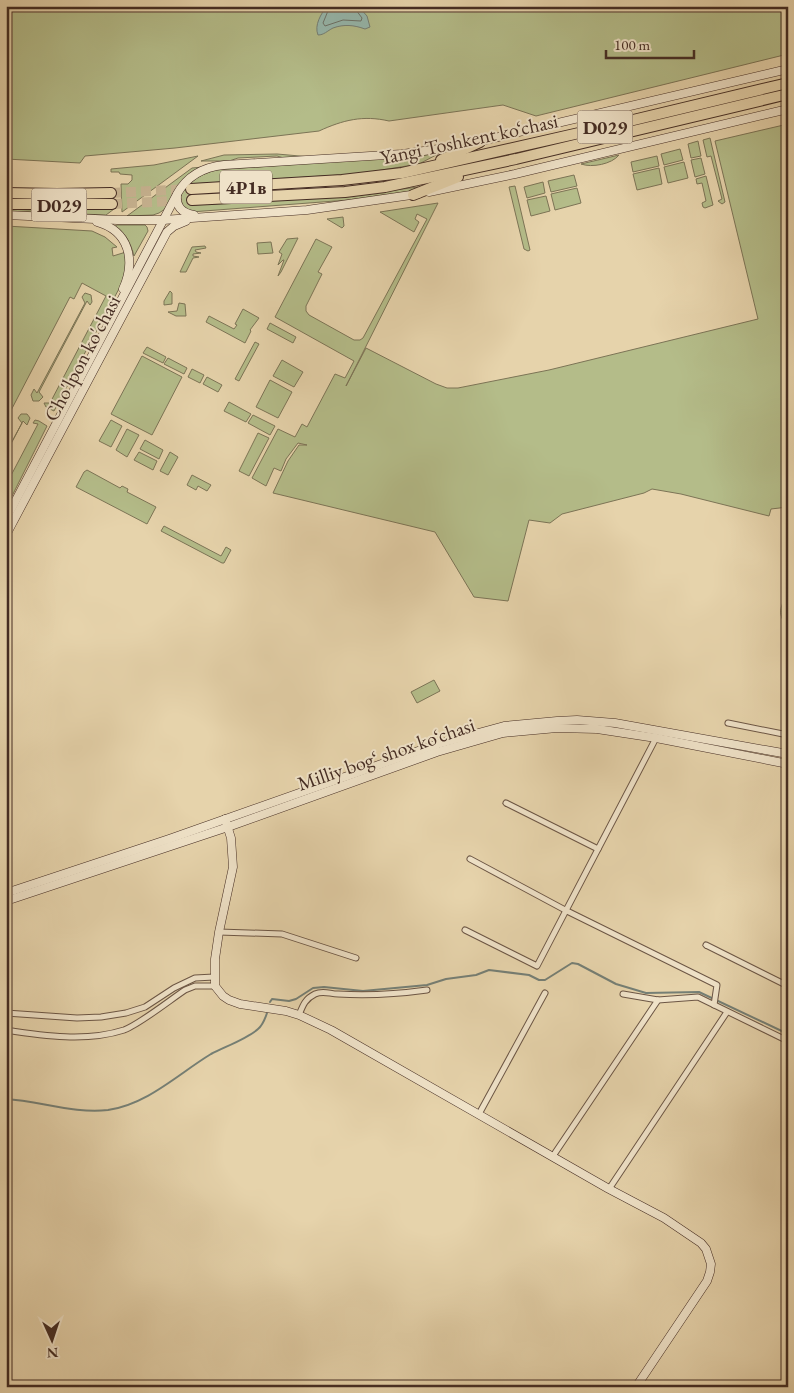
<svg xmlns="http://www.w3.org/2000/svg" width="794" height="1393" viewBox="0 0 794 1393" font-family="'EB Garamond',serif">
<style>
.green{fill:#b4bc89;stroke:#7c7456}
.water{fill:#96b7ac;stroke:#757f75}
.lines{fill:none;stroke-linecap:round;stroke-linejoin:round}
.shore{stroke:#6d7268;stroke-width:1}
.stream{stroke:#757f75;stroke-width:2}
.highway-tunnel{stroke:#c6b290;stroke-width:10;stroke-dasharray:10 5;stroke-linecap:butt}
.street-casing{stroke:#6c5645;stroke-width:7}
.secondary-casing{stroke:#442c23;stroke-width:9}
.highway-casing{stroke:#442c23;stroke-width:12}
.street{stroke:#efe2c8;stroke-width:5}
.secondary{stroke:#efe2c8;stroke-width:8}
.highway{stroke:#e6d3ab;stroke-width:10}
.labels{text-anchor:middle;stroke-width:4;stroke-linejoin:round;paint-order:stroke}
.shield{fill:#efe2c8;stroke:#776354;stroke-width:1}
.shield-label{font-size:19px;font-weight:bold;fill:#442c23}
.street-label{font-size:20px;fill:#442c23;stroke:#efe2c8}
</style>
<rect width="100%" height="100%" fill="#e6d3ab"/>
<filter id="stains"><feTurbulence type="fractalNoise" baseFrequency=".004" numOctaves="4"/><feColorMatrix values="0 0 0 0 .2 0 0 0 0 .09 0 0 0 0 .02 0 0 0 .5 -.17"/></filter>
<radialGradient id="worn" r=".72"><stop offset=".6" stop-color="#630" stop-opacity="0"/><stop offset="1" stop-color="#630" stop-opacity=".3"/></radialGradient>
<g class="green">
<path d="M6,6H788V54L536,116L503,105L389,121C363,115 343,120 319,131L175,148L85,156L80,163L6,159Z"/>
<polygon points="788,124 788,507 771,509 769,516 681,494 652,489 644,493 562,514 550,523 529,520 508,601 474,597 435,532 273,493 288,461 299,445 307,445 298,443 286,459 281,471 274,468 266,486 252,478 278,429 295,437 302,424 307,427 335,374 345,378 354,361 275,317 316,239 332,247 318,272 322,274 306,306 306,311 309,315 354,340 360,340 363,338 427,219 417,214 415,219 419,222 414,232 380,212 438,203 346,386 366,348 436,384 447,388 458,388 549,370 758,319 715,141"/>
<polygon points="710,138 725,202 722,204 718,201 722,199 711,156 707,157 703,140"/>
<polygon points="698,141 701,156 691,158 688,144"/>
<polygon points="680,149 683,160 664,165 661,154"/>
<polygon points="277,154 311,157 284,158 277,156 238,158 229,161 201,161 224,155"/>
<path d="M438,154L419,164L357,174L191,184L192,205L341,197L418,187L412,191L348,200L191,212C183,210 181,203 180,195C191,181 197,176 215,170Z"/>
<path d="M619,155C612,164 592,168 581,164Z"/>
<polygon points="198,156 122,212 121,184 128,184 132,180 132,175 120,174 119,172 111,172 111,169 154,165"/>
<polygon points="657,156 659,166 633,172 631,162"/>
<polygon points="701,158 705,174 695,177 691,160"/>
<polygon points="684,162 688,178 668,183 664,167"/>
<polygon points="203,167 176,188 165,209 159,213 153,215 127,216 192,168"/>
<polygon points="659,168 662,184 637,190 633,174"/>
<polygon points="574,175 577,186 551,192 548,181"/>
<polygon points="706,176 713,205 705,208 703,207 702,203 706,201 702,183 697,184 696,179"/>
<polygon points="543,182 545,193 527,198 524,187"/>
<polygon points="515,186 530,250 528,251 524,249 509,187"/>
<polygon points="111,188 113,188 114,209 106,215 6,211 6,209 29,210 112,209"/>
<polygon points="577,188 581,203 555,210 551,194"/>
<polygon points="546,196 550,211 531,216 527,200"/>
<polygon points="343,217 344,226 342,228 327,219"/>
<path d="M117,225H145L147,227L148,231L134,256C131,244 126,233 115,226Z"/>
<polygon points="6,226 92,231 105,237 117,247 112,248 113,256 126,252 127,266 121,285 54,411 46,407 44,403 50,403 106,296 82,283 74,299 70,297 6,420"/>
<polygon points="298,238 281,272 278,276 284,260 283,260 278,265 282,254 279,252 287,239"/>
<polygon points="271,242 273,253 258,254 257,243"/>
<polygon points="205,246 206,248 195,250 196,252 201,253 193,254 193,256 199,257 193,258 186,272 180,272 192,247"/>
<polygon points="170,291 172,293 172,304 164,305 164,301"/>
<polygon points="85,293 91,295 92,302 90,305 87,301 39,392 43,397 39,401 33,401 31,395 34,389 37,393 85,303 82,297"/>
<polygon points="179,303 185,304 186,316 176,316 168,312 177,311"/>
<polygon points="243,309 259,318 250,330 251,331 245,343 206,322 209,316 234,329 237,325 235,324"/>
<polygon points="270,323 296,337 293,343 267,329"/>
<polygon points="255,342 259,344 239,381 235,379"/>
<polygon points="147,347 166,357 163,363 143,353"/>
<polygon points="142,356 182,377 152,435 111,414"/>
<polygon points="168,358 187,368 184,374 164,364"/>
<polygon points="282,360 303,372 294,387 273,376"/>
<polygon points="192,369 204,375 200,383 188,377"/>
<polygon points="207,377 222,385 218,392 203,384"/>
<polygon points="270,380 292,392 278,418 256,407"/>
<polygon points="229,402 251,414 246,422 224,411"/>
<polygon points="21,414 27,414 30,418 27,425 23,421 6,453 22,423 18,418"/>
<polygon points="253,415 275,426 270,435 248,423"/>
<polygon points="35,420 39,421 47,426 6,508 6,485 38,424 33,423"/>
<polygon points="111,420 122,426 111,447 99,441"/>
<polygon points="127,429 139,435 127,457 116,450"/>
<polygon points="258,433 269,438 249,476 239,471"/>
<polygon points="145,440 163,450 159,459 140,449"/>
<polygon points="139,452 157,461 153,470 134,460"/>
<polygon points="170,452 178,457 168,475 160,471"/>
<polygon points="87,470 120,488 122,486 128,489 127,492 156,507 147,524 76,487 84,472"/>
<polygon points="192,475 211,485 207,491 198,486 196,490 187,485"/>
<polygon points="164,526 221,556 226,547 231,550 224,563 222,563 161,531"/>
<path d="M788,593V627C777,616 780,605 788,593Z"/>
<polygon points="434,680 440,691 417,703 411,692"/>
</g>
<path class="water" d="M327,6H358L367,16L370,27L365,29C354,25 344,24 333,28C327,31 324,35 318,35C314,25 321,14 327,6Z"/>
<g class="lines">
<polyline class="shore" points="330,6 323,23 325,26 343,20 361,21 362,18 356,10 355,6"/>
<g class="stream">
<polyline points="270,1002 272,999 289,1001 296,999 313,988 324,987 363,991 427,985 446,979 476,975 489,970 529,975 539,980 545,980 572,963 578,964 616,984 646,993 699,992 788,1034"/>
<path d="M6,1099C40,1101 74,1114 108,1110C148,1104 178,1074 211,1054C224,1047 247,1039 258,1029C263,1025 265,1019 267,1013"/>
</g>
<g class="highway-tunnel">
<polyline points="111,193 188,189"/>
<polyline points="112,204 192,200"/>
</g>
<defs>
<g id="street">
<polyline points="728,723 788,735"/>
<polyline points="506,803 598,849"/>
<polyline points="470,859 567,911 717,985 714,1005"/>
<polyline points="465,930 537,966 656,738"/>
<polyline points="219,932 282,934 356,958"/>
<polyline points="706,945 788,986"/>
<polyline points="623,994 658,1000 698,997 788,1041"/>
<polyline points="6,1013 77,1018 101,1017 126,1013 145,1007 174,988 195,978 214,977"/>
<path d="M299,1015C303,1005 305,999 315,994C323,990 330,994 338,994C367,996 398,994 427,990"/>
<path d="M6,1030C44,1036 87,1042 124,1030C140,1024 170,1000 185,990L195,986H215"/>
<polyline points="479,1114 545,993"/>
<polyline points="553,1156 658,1000"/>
<polyline points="609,1189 727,1012"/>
</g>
<g id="secondary">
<polyline points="429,192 515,174 788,109"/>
<path d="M177,195C176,207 182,213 194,215"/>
<polyline points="6,215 117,220 163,220 307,210 418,194"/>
<path d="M97,222C129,231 136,260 123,289"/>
<path d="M6,519L177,194C187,176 204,167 224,165L402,154L460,146L788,69"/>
<polyline points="6,535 167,232 174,226 186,221"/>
<polyline points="225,819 231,838 233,867 219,932 215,959 215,986 223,996 229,1000 240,1004 286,1011 299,1015 331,1030 609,1189 664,1218 701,1243 706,1249 711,1264 710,1272 707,1281 636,1387"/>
<polyline points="6,893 169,839 438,744 504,726 557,721 577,720 615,723 788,754"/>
<polyline points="6,901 228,827 437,752 503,733 557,728 597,729 656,738 788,764"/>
</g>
<g id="highway">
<polyline points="441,160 480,142"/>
<polyline points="191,189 342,180 402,173 579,133 788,83"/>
<polyline points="6,193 57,194 111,193"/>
<polyline points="413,195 458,177"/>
<polyline points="192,200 345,192 385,187 516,159 788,94"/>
<polyline points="6,204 112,204"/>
</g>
</defs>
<use href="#street" class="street-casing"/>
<use href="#secondary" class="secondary-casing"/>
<use href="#highway" class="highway-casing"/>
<use href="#street" class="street"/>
<use href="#secondary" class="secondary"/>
<use href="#highway" class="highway"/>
</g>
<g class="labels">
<g class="shield">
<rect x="577.5" y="110.5" width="55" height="33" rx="4"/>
<rect x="220" y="170.5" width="52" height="33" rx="4"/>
<rect x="31.5" y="188.5" width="55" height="33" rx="4"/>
</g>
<g class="shield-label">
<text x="605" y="134">D029</text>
<text x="246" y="194">4Р1в</text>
<text x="59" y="212">D029</text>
</g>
<g class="street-label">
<text transform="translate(469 139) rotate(-12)" y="7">Yangi Toshkent ko‘chasi</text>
<text transform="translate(82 358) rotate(-62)" y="7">Cho'lpon ko'chasi</text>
<text transform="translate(386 754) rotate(-19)" y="7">Milliy bog‘ shox ko‘chasi</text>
</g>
</g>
<rect width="794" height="1393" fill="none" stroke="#e6d3ab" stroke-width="25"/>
<rect x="8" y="8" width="779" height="1378" fill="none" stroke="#442c23" stroke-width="2.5"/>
<rect x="12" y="12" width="769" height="1368" fill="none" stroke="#442c23"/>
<g transform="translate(52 1340) rotate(177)" stroke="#efe2c8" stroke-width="4" paint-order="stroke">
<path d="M0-4L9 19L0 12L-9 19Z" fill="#442c23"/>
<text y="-8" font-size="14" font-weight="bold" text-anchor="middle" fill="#442c23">N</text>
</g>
<path d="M606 50v8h88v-8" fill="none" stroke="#442c23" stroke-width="2.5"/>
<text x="614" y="50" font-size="15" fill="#442c23" stroke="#efe2c8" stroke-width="4" paint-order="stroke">100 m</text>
<rect width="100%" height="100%" filter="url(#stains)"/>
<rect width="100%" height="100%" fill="url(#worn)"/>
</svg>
